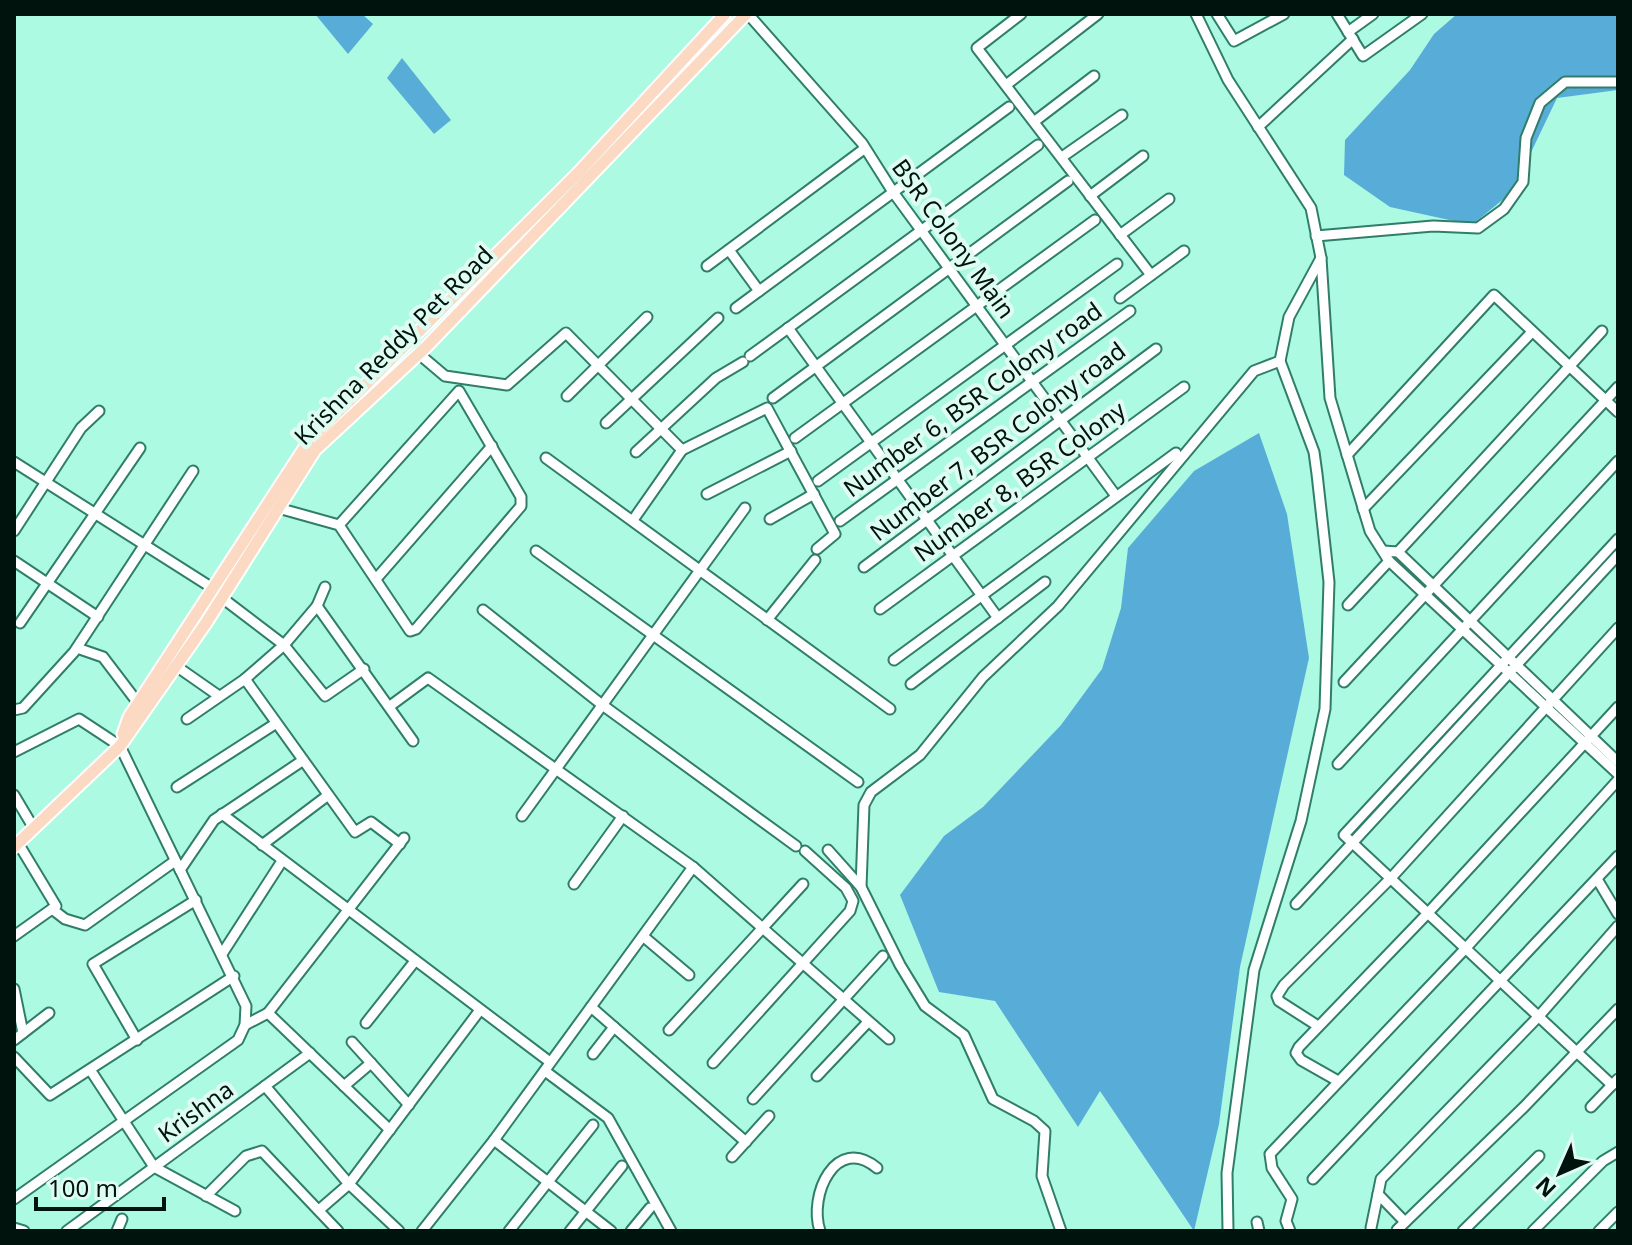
<svg xmlns="http://www.w3.org/2000/svg" width="1632" height="1245" viewBox="0 0 1632 1245" font-family="'Noto Sans',sans-serif">
<style>
.water{fill:#58add8}
.lines{fill:none;stroke-linecap:round;stroke-linejoin:round}
.minor-casing{stroke:#307e6a;stroke-width:13}
.major-casing{stroke:#fff;stroke-width:15}
.minor{stroke:#fff;stroke-width:9}
.major{stroke:#fbd9c3;stroke-width:11}
.labels{text-anchor:middle;stroke-width:8;stroke-linejoin:round;paint-order:stroke}
.street-label{font-size:24px;fill:#00130d;stroke:#dffcf3}
</style>
<rect width="100%" height="100%" fill="#adfae2"/>
<g class="water">
<polygon points="315,14 362,14 373,24 348,54"/>
<polygon points="1457,14 1618,14 1618,90 1557,98 1512,192 1472,225 1390,207 1344,175 1345,140 1410,70 1434,34"/>
<polygon points="402,58 451,120 434,134 387,78"/>
<polygon points="1259,433 1287,514 1309,658 1240,967 1219,1124 1194,1231 1100,1091 1078,1127 995,1001 939,992 900,895 944,836 983,807 1061,725 1102,669 1121,608 1128,548 1194,471"/>
</g>
<g class="lines">
<defs>
<g id="minor">
<polyline points="748,14 862,143 893,192 1116,496"/>
<polyline points="1021,14 977,48 1151,275"/>
<polyline points="1196,14 1228,80 1311,208 1321,258 1330,398 1370,531 1389,561 1618,774"/>
<polyline points="1217,14 1234,41 1284,14"/>
<polyline points="1337,14 1363,56 1422,14"/>
<polyline points="1348,32 1373,14"/>
<polyline points="1006,85 1098,14"/>
<polyline points="1035,121 1094,76"/>
<polyline points="1258,127 1353,39"/>
<polyline points="1062,157 1122,115"/>
<polyline points="1090,196 1143,156"/>
<polyline points="1120,235 1169,199"/>
<polyline points="1316,236 1433,226 1478,228 1504,209 1523,182 1526,138 1540,103 1565,82 1618,82"/>
<polyline points="729,250 759,291"/>
<polyline points="707,266 864,149"/>
<polyline points="1120,298 1184,251"/>
<polyline points="736,308 1009,107"/>
<polyline points="788,328 998,618"/>
<polyline points="419,354 445,376 507,385 566,333 682,450 767,408 835,534 817,549"/>
<polyline points="750,356 1038,145"/>
<polyline points="567,396 647,317"/>
<polyline points="773,398 1068,181"/>
<polyline points="606,423 718,318"/>
<polyline points="795,438 1095,220"/>
<polyline points="636,452 716,378 743,362"/>
<polyline points="1347,455 1494,295 1618,412"/>
<polyline points="546,458 890,709"/>
<polyline points="14,462 214,589"/>
<polyline points="818,481 1117,264"/>
<polyline points="707,494 791,451"/>
<polyline points="278,508 339,525 410,631 416,629 521,506 521,497 459,391 339,525"/>
<polyline points="1363,509 1532,332"/>
<polyline points="770,519 814,494"/>
<polyline points="633,520 682,450"/>
<polyline points="840,521 1130,311"/>
<polyline points="14,531 81,428 99,411"/>
<polyline points="1618,539 1344,835 1612,1085 1618,1079"/>
<polyline points="536,551 858,782"/>
<polyline points="1383,551 1398,552 1618,762"/>
<polyline points="1398,552 1602,331"/>
<polyline points="14,561 98,617"/>
<polyline points="864,567 1156,349"/>
<polyline points="376,579 492,446"/>
<polyline points="221,597 284,645 317,606 413,741"/>
<polyline points="1348,605 1389,561"/>
<polyline points="317,606 325,587"/>
<polyline points="880,609 1184,387"/>
<polyline points="483,610 601,704 796,846"/>
<polyline points="767,620 815,560"/>
<polyline points="20,623 140,448"/>
<polyline points="77,648 103,657 138,703"/>
<polyline points="894,660 1176,453"/>
<polyline points="176,666 219,696"/>
<polyline points="245,679 284,645 325,696 364,669"/>
<polyline points="1344,682 1618,387"/>
<polyline points="911,684 1045,582"/>
<polyline points="390,706 428,678 693,867 889,1039"/>
<polyline points="14,710 23,708 74,652 193,471"/>
<polyline points="187,719 245,679 355,832 371,822 400,844"/>
<polyline points="14,752 79,719 120,746 246,1006 245,1025 238,1040 14,1199"/>
<polyline points="1338,764 1618,461"/>
<polyline points="177,787 275,724"/>
<polyline points="14,795 33,827"/>
<polyline points="222,814 550,1062"/>
<polyline points="522,816 745,508"/>
<polyline points="18,843 56,906 52,909 65,919 85,925 175,861"/>
<polyline points="262,845 327,796"/>
<polyline points="828,850 861,887 900,965 925,1006 964,1035 993,1099 1034,1121 1045,1131 1042,1176 1061,1231"/>
<polyline points="180,870 214,820 302,761"/>
<polyline points="1597,879 1618,914"/>
<polyline points="574,884 623,816"/>
<polyline points="861,887 864,805 871,792 920,755 983,677 1058,606 1254,371 1280,361"/>
<polyline points="1296,904 1618,555"/>
<polyline points="14,936 52,909"/>
<polyline points="644,937 689,975"/>
<polyline points="222,954 282,861"/>
<polyline points="14,989 23,1033"/>
<polyline points="591,1007 746,1142"/>
<polyline points="268,1013 404,838"/>
<polyline points="366,1023 415,961"/>
<polyline points="245,1025 268,1013 390,1130"/>
<polyline points="1318,1026 1279,1001 1277,996 1284,985 1391,878 1618,628"/>
<polyline points="669,1030 803,884"/>
<polyline points="14,1040 49,1013"/>
<polyline points="137,1040 93,964 196,900"/>
<polyline points="352,1042 409,1105"/>
<polyline points="593,1054 614,1027"/>
<polyline points="14,1057 50,1095 234,976"/>
<polyline points="713,1063 850,911 853,901 846,888 805,851"/>
<polyline points="91,1071 154,1167 235,1211"/>
<polyline points="545,1071 608,1118 671,1231"/>
<polyline points="817,1076 868,1022"/>
<polyline points="1338,1081 1301,1060 1296,1053 1299,1047 1427,914 1618,707"/>
<polyline points="265,1086 349,1184 399,1231"/>
<polyline points="344,1086 371,1063"/>
<polyline points="753,1099 883,956"/>
<polyline points="1591,1107 1612,1085"/>
<polyline points="494,1140 611,1231"/>
<polyline points="732,1157 769,1116"/>
<polyline points="1313,1179 1618,856"/>
<polyline points="206,1196 246,1156 262,1151 338,1231"/>
<polyline points="319,1210 349,1184 480,1010"/>
<polyline points="1257,1222 1259,1231"/>
<polyline points="1405,1222 1378,1194 1381,1179 1539,1016 1618,926"/>
<polyline points="14,1228 24,1231"/>
<polyline points="1371,1228 1378,1194"/>
<polyline points="1397,1230 1524,1107 1618,1009"/>
<polyline points="67,1231 310,1053"/>
<polyline points="117,1231 122,1219"/>
<polyline points="422,1231 494,1140 693,867"/>
<polyline points="509,1231 593,1125"/>
<polyline points="570,1231 622,1166"/>
<polyline points="631,1231 650,1208"/>
<path d="M820,1231C808,1195 836,1134 877,1168"/>
<polyline points="1228,1231 1227,1173 1254,970 1301,821 1325,709 1329,582 1317,474 1314,452 1280,361 1289,317 1321,258"/>
<polyline points="1290,1231 1286,1221 1292,1199 1272,1168 1270,1154 1465,949 1618,780"/>
<polyline points="1463,1231 1539,1156"/>
<polyline points="1533,1231 1603,1161 1618,1152"/>
<polyline points="1599,1231 1618,1212"/>
</g>
<g id="major">
<polyline points="123,734 129,717 309,441 578,173 725,14"/>
<polyline points="14,847 120,746 206,623 315,450 425,348 746,14"/>
</g>
</defs>
<use href="#minor" class="minor-casing"/>
<use href="#major" class="major-casing"/>
<use href="#minor" class="minor"/>
<use href="#major" class="major"/>
</g>
<g class="labels">
<g class="street-label">
<text transform="translate(953 239) rotate(54)" y="8">BSR Colony Main</text>
<text transform="translate(394 346) rotate(-45)" y="8">Krishna Reddy Pet Road</text>
<text transform="translate(973 400) rotate(-36)" y="8">Number 6, BSR Colony road</text>
<text transform="translate(998 442) rotate(-37)" y="8">Number 7, BSR Colony road</text>
<text transform="translate(1020 482) rotate(-36)" y="8">Number 8, BSR Colony</text>
<text transform="translate(196 1112) rotate(-36)" y="8">Krishna</text>
</g>
</g>
<rect width="1632" height="1245" fill="none" stroke="#00130d" stroke-width="32"/>
<g transform="translate(1560 1173) rotate(225)" stroke="#dffcf3" stroke-width="6" paint-order="stroke">
<path d="M0-6L14 30L0 20L-14 30Z" fill="#00130d"/>
<text y="-12" font-size="22" font-weight="bold" text-anchor="middle" fill="#00130d">N</text>
</g>
<path d="M36 1197v12h128v-12" fill="none" stroke="#00130d" stroke-width="4"/>
<text x="48" y="1197" font-size="24" fill="#00130d" stroke="#dffcf3" stroke-width="6" paint-order="stroke">100 m</text>
</svg>
